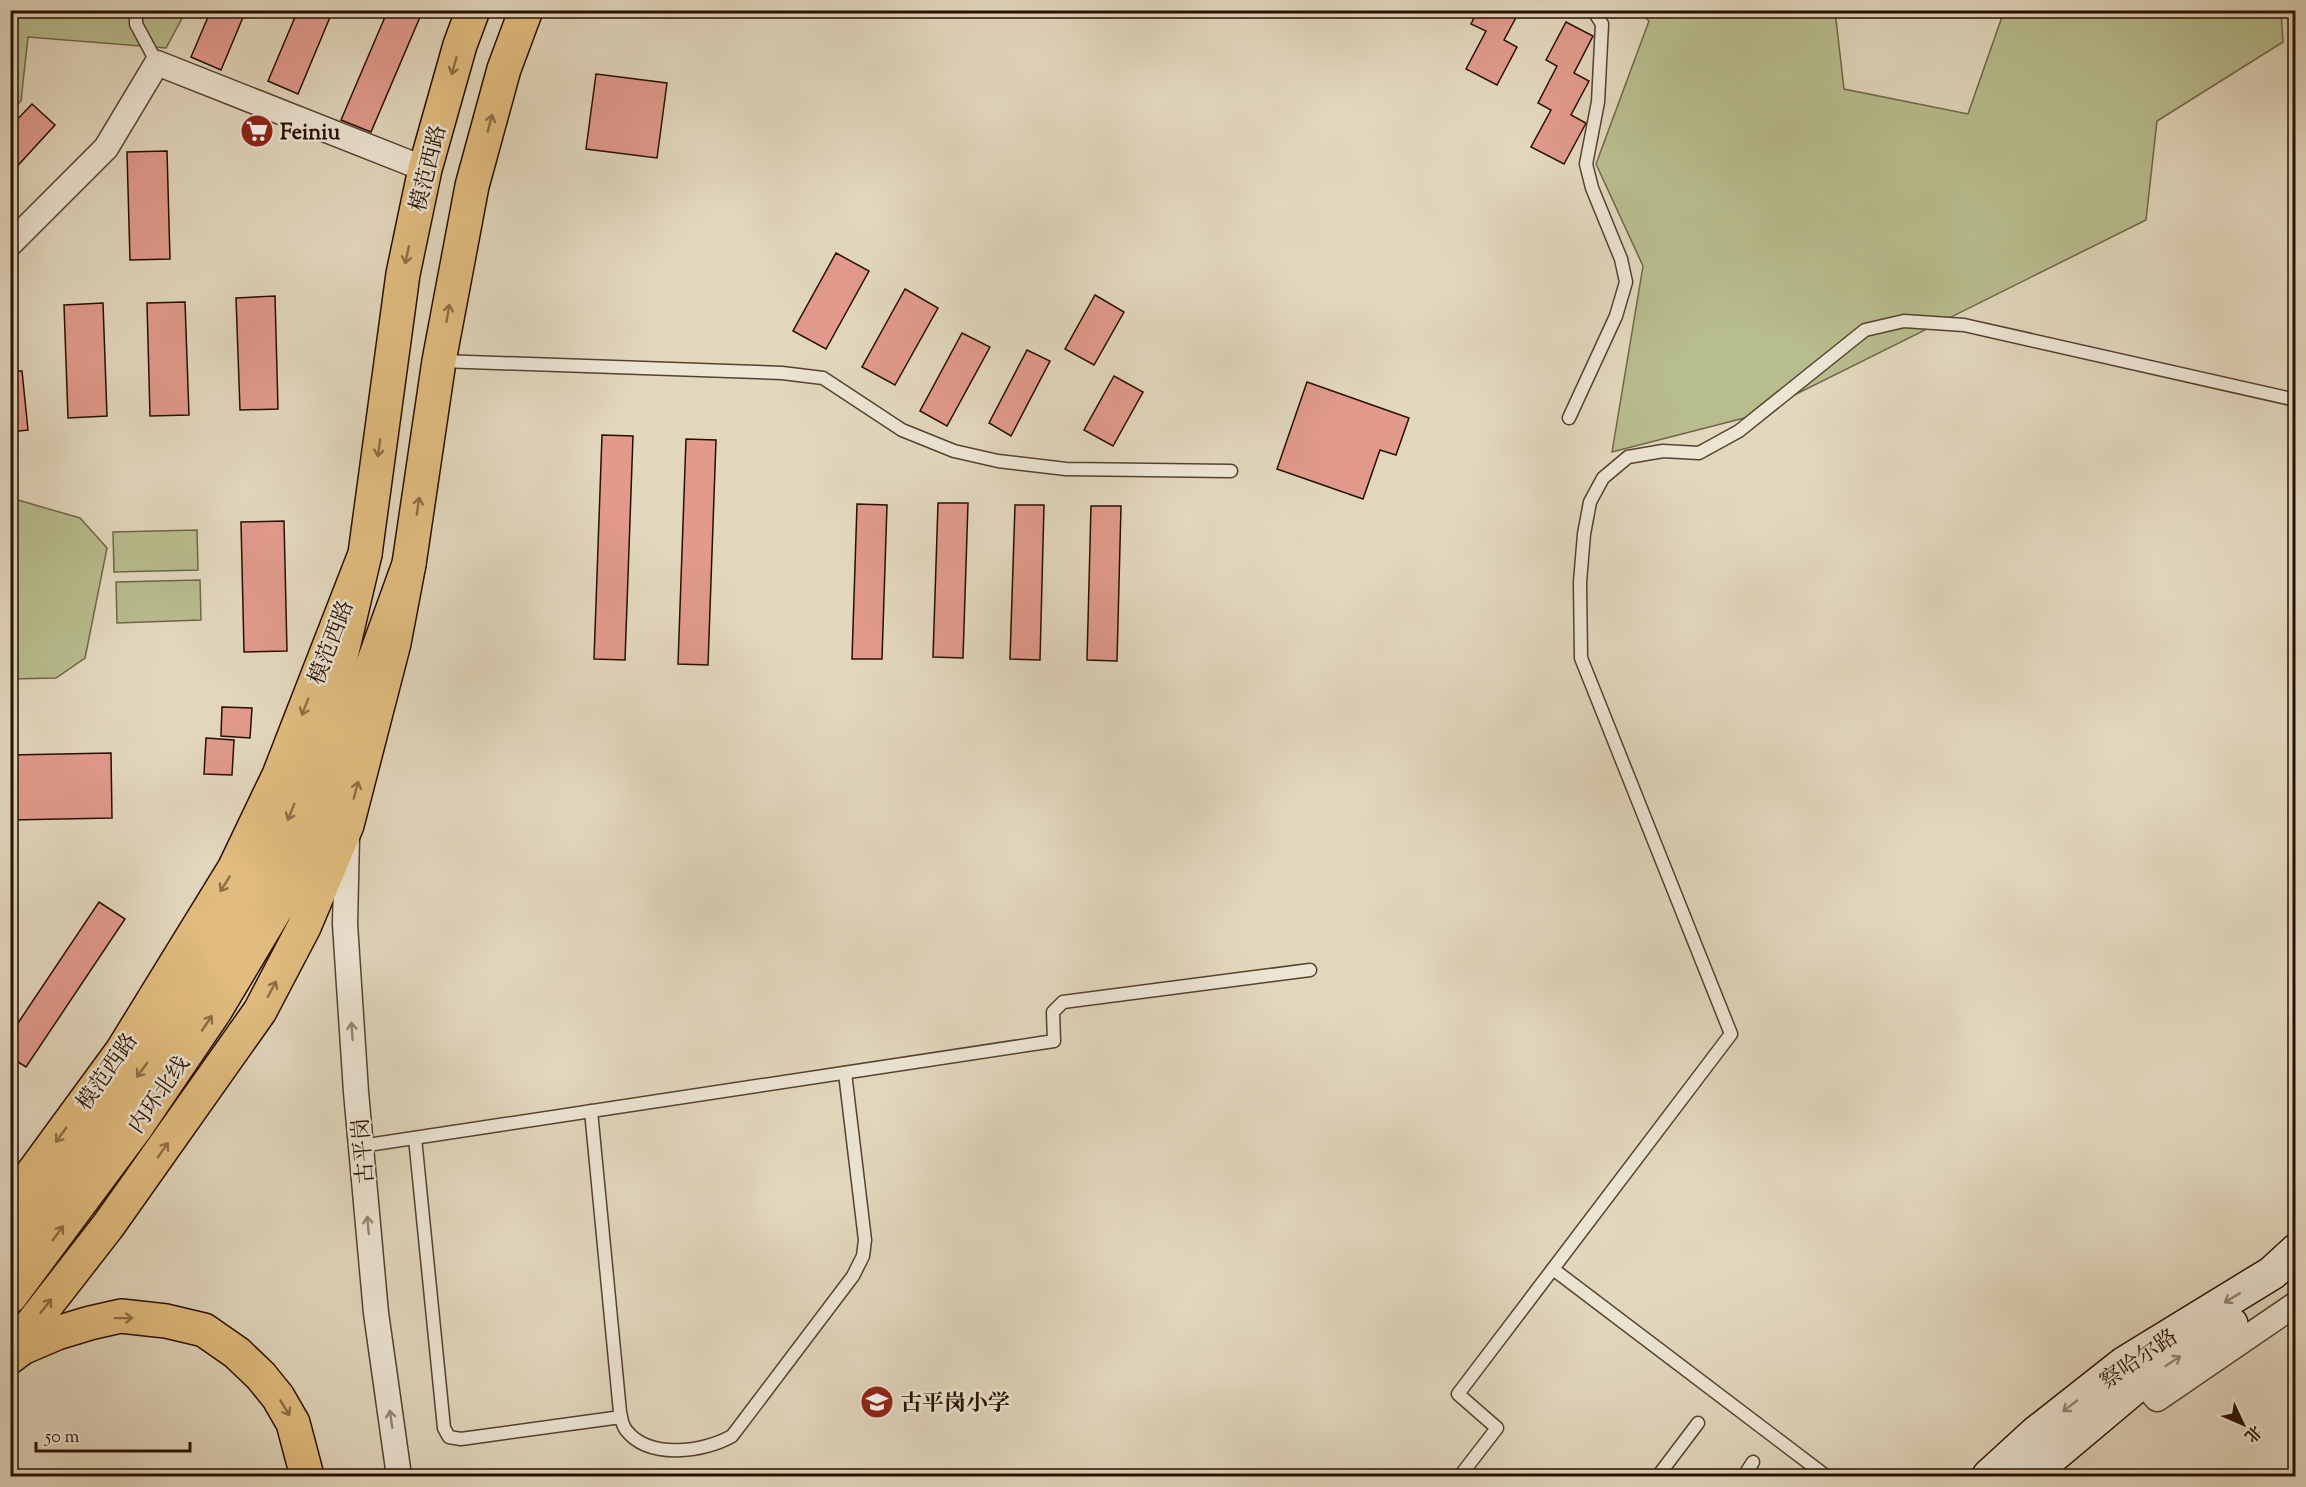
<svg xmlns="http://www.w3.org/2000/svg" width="2306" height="1487" viewBox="0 0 2306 1487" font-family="'Sorts Mill Goudy','Noto Serif SC',serif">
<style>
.green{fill:#b8bd8e;stroke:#706647;stroke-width:1.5}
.building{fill:#e19a8c;stroke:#280f00;stroke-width:1.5}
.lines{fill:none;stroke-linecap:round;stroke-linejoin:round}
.service-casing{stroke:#56412f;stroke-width:15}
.minor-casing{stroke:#56412f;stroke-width:27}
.secondary-casing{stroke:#280f00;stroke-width:36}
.primary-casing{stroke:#280f00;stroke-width:36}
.trunk-casing{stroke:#280f00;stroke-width:36}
.service{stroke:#ece5d4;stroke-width:12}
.minor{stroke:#ece5d4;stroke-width:24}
.secondary{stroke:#ece5d4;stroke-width:33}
.primary{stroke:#e1bc7e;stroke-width:33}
.trunk{stroke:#e1bc7e;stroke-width:33}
.oneway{stroke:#8e6e45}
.oneway2{stroke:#948575}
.labels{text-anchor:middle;stroke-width:5;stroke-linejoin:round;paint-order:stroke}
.poi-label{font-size:22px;font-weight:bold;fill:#280f00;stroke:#ece5d4;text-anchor:start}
.street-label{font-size:22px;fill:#280f00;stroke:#ece5d4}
</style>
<rect width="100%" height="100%" fill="#e2d7bd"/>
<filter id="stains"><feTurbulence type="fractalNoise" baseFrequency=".00333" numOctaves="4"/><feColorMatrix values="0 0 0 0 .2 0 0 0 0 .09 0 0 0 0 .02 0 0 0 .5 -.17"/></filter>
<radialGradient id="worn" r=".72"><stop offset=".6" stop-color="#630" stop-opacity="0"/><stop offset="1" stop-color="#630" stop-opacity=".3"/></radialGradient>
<g class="green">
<polygon points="11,11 186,11 166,48 28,37 21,101 11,111"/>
<polygon points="1637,11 1835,11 1844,89 1968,114 2004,11 2281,11 2283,42 2157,121 2146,220 1752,416 1612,452 1643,266 1596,164 1649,21"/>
<polygon points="11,498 80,518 107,548 85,658 56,678 11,679"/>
<polygon points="197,530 198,570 114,572 113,532"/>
<polygon points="200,580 201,620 117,623 116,582"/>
</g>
<g class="building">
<polygon points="211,10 246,10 221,70 191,57"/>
<polygon points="298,10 333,10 298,94 268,81"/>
<polygon points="388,10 423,10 371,132 341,120"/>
<polygon points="1478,10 1520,10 1504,40 1517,47 1497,85 1466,69 1486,31 1471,24"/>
<polygon points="1566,22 1593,36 1574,73 1589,81 1571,115 1586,123 1585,125 1564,164 1531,147 1551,110 1538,103 1557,66 1546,60"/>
<polygon points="596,74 667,83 657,158 586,149"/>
<polygon points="32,104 55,125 10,174 10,127"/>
<polygon points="167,151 170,259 130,260 127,152"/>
<polygon points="836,253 869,271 826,349 793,331"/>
<polygon points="905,289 938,308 895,385 862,367"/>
<polygon points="1095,295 1124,312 1094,365 1065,349"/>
<polygon points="275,296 278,409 240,410 236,298"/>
<polygon points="185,302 189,415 150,416 147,303"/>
<polygon points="103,303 107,416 68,418 64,305"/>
<polygon points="962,333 990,347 947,426 920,411"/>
<polygon points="1027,350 1050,361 1011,436 989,423"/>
<polygon points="10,371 22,371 28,430 10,432"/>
<polygon points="1114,376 1143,392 1113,446 1084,430"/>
<polygon points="1307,382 1409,418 1396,455 1380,450 1363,499 1277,469"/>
<polygon points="602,435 633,436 625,660 594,659"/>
<polygon points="686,439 716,440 708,665 678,664"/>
<polygon points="938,503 968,503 963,658 933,657"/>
<polygon points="857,504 887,505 882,659 852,659"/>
<polygon points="1015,505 1044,505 1040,660 1010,659"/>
<polygon points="1091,506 1121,506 1117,661 1087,660"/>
<polygon points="284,521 287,651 244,652 241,522"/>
<polygon points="222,707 252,708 250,738 221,736"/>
<polygon points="206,738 234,740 232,775 204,774"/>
<polygon points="111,753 112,818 10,820 10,755"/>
<polygon points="99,902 125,919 26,1067 10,1057 10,1035"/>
</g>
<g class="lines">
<defs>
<g id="service">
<polyline points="136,10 136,24 157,63"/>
<polyline points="441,361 782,373 823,378 902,430 954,451 998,461 1066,469 1231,471"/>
<polyline points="1569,418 1616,316 1626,282 1621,259 1592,188 1586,164 1598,102 1602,24 1593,10"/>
<path d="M591,1111L620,1412C621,1418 623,1426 626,1430C649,1460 704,1452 732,1436L853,1276L863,1256L865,1240L845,1073"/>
<polyline points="415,1138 444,1428 449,1437 461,1439 621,1417"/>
<polyline points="361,1146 1054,1041 1053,1012 1063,1002 1310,970"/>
<polyline points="1553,1269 1826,1476"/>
<polyline points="1460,1476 1497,1428 1458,1394 1731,1034 1581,658 1580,582 1584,534 1590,502 1603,478 1628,457 1663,451 1699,453 1739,431 1865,330 1904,321 1964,325 2296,400"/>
<polyline points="1658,1476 1698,1423"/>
<polyline points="1744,1476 1753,1462"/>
</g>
<g id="minor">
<polyline points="10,244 106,148 157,63 425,169"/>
<polyline points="347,837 345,924 356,1092 376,1313 399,1476"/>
<polyline points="2131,1369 2157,1399 2296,1304"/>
</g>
<g id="secondary">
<polyline points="1989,1476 2036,1433 2125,1363 2272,1273 2296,1251"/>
<polyline points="2029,1476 2142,1381 2231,1324"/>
</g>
<g id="primary">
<polyline points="10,1204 122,1051 234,869 279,775 365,554 403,274 425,169 460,45 473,10"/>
<polyline points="10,1352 108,1226 260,1011 304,927 347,825 394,643 409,564 439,361 472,186 504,69 526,10"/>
</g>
<g id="trunk">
<polyline points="10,1250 146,1065 242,915 291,813 330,703 365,554"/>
<polyline points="10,1297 135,1129 215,1011 292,882 323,816 362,694 409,564"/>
<polyline points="10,1357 22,1348 57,1333 90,1323 121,1316 166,1321 204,1330 237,1353 261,1376 278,1397 293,1423 307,1476"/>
</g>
</defs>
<use href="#service" class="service-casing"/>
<use href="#minor" class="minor-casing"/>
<use href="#secondary" class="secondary-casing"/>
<use href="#primary" class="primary-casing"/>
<use href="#trunk" class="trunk-casing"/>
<use href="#service" class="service"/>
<use href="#minor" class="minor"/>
<use href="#secondary" class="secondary"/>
<use href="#primary" class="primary"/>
<use href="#trunk" class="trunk"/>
</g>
<defs><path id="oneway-shaft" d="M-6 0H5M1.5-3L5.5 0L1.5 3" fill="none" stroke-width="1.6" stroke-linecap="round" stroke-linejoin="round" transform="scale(1.5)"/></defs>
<g class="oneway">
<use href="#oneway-shaft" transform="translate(454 66) rotate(106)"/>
<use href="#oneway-shaft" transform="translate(490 123) rotate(-75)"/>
<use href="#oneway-shaft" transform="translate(407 255) rotate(102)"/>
<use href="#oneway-shaft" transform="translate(448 313) rotate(-80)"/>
<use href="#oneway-shaft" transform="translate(379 448) rotate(98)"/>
<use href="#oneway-shaft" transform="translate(418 506) rotate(-82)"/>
<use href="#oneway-shaft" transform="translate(305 707) rotate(111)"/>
<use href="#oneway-shaft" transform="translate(356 790) rotate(-75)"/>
<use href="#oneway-shaft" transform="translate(291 812) rotate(112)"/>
<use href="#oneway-shaft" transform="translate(225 884) rotate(122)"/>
<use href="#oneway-shaft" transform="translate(272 989) rotate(-62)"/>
<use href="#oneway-shaft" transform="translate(207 1023) rotate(-56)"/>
<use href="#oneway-shaft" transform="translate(142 1070) rotate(126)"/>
<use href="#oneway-shaft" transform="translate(61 1135) rotate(126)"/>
<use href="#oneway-shaft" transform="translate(163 1150) rotate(-55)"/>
<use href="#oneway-shaft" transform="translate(58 1233) rotate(-54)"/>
<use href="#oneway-shaft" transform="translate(46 1306) rotate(-52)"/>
<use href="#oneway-shaft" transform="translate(124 1318) rotate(-1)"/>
<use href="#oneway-shaft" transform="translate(285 1408) rotate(59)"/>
</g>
<g class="oneway2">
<use href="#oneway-shaft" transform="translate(352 1031) rotate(-94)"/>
<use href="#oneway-shaft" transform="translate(368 1225) rotate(-95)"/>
<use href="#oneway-shaft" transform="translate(2232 1298) rotate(149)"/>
<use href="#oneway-shaft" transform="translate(2173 1361) rotate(-33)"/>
<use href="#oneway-shaft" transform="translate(2070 1406) rotate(142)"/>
<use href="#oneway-shaft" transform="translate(391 1419) rotate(-98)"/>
</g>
<defs>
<symbol id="supermarket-disc" viewBox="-11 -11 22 22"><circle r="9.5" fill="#8f2418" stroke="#ece5d4"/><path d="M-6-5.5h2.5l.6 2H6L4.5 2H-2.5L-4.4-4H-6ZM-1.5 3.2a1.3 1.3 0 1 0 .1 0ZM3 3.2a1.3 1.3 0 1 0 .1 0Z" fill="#fff"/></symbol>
<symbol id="school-disc" viewBox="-11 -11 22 22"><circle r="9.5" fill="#8f2418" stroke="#ece5d4"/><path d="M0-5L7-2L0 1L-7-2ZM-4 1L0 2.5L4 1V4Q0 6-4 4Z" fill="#fff"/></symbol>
</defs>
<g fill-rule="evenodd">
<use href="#supermarket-disc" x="238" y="112" width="38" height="38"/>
<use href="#school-disc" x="858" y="1383" width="38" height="38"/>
</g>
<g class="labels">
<g class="poi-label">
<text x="280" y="139">Feiniu</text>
<text x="900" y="1410">古平岗小学</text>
</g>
<g class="street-label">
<text transform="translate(427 168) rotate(-76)" y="8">模范西路</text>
<text transform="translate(330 642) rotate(-69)" y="8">模范西路</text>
<text transform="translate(106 1071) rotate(-55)" y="8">模范西路</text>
<text transform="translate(158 1094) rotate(-55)" y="8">内环北线</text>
<text transform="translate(362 1151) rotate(-95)" y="8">古平岗</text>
<text transform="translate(2138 1358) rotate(-34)" y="8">察哈尔路</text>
</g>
</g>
<rect width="2306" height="1487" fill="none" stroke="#e2d7bd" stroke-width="36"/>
<rect x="12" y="12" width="2282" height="1463" fill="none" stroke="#280f00" stroke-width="3"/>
<rect x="18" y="18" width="2270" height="1451" fill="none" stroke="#280f00" stroke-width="1.5"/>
<g transform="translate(2243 1424) rotate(134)" stroke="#ece5d4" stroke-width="4.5" paint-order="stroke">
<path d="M0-4.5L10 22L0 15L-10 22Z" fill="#280f00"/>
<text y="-9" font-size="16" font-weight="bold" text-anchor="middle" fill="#280f00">北</text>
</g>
<path d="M36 1442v9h154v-9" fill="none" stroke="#280f00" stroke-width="3"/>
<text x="45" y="1442" font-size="18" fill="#280f00" stroke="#ece5d4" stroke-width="4.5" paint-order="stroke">50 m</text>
<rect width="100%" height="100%" filter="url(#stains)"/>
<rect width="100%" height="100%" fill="url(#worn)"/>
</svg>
